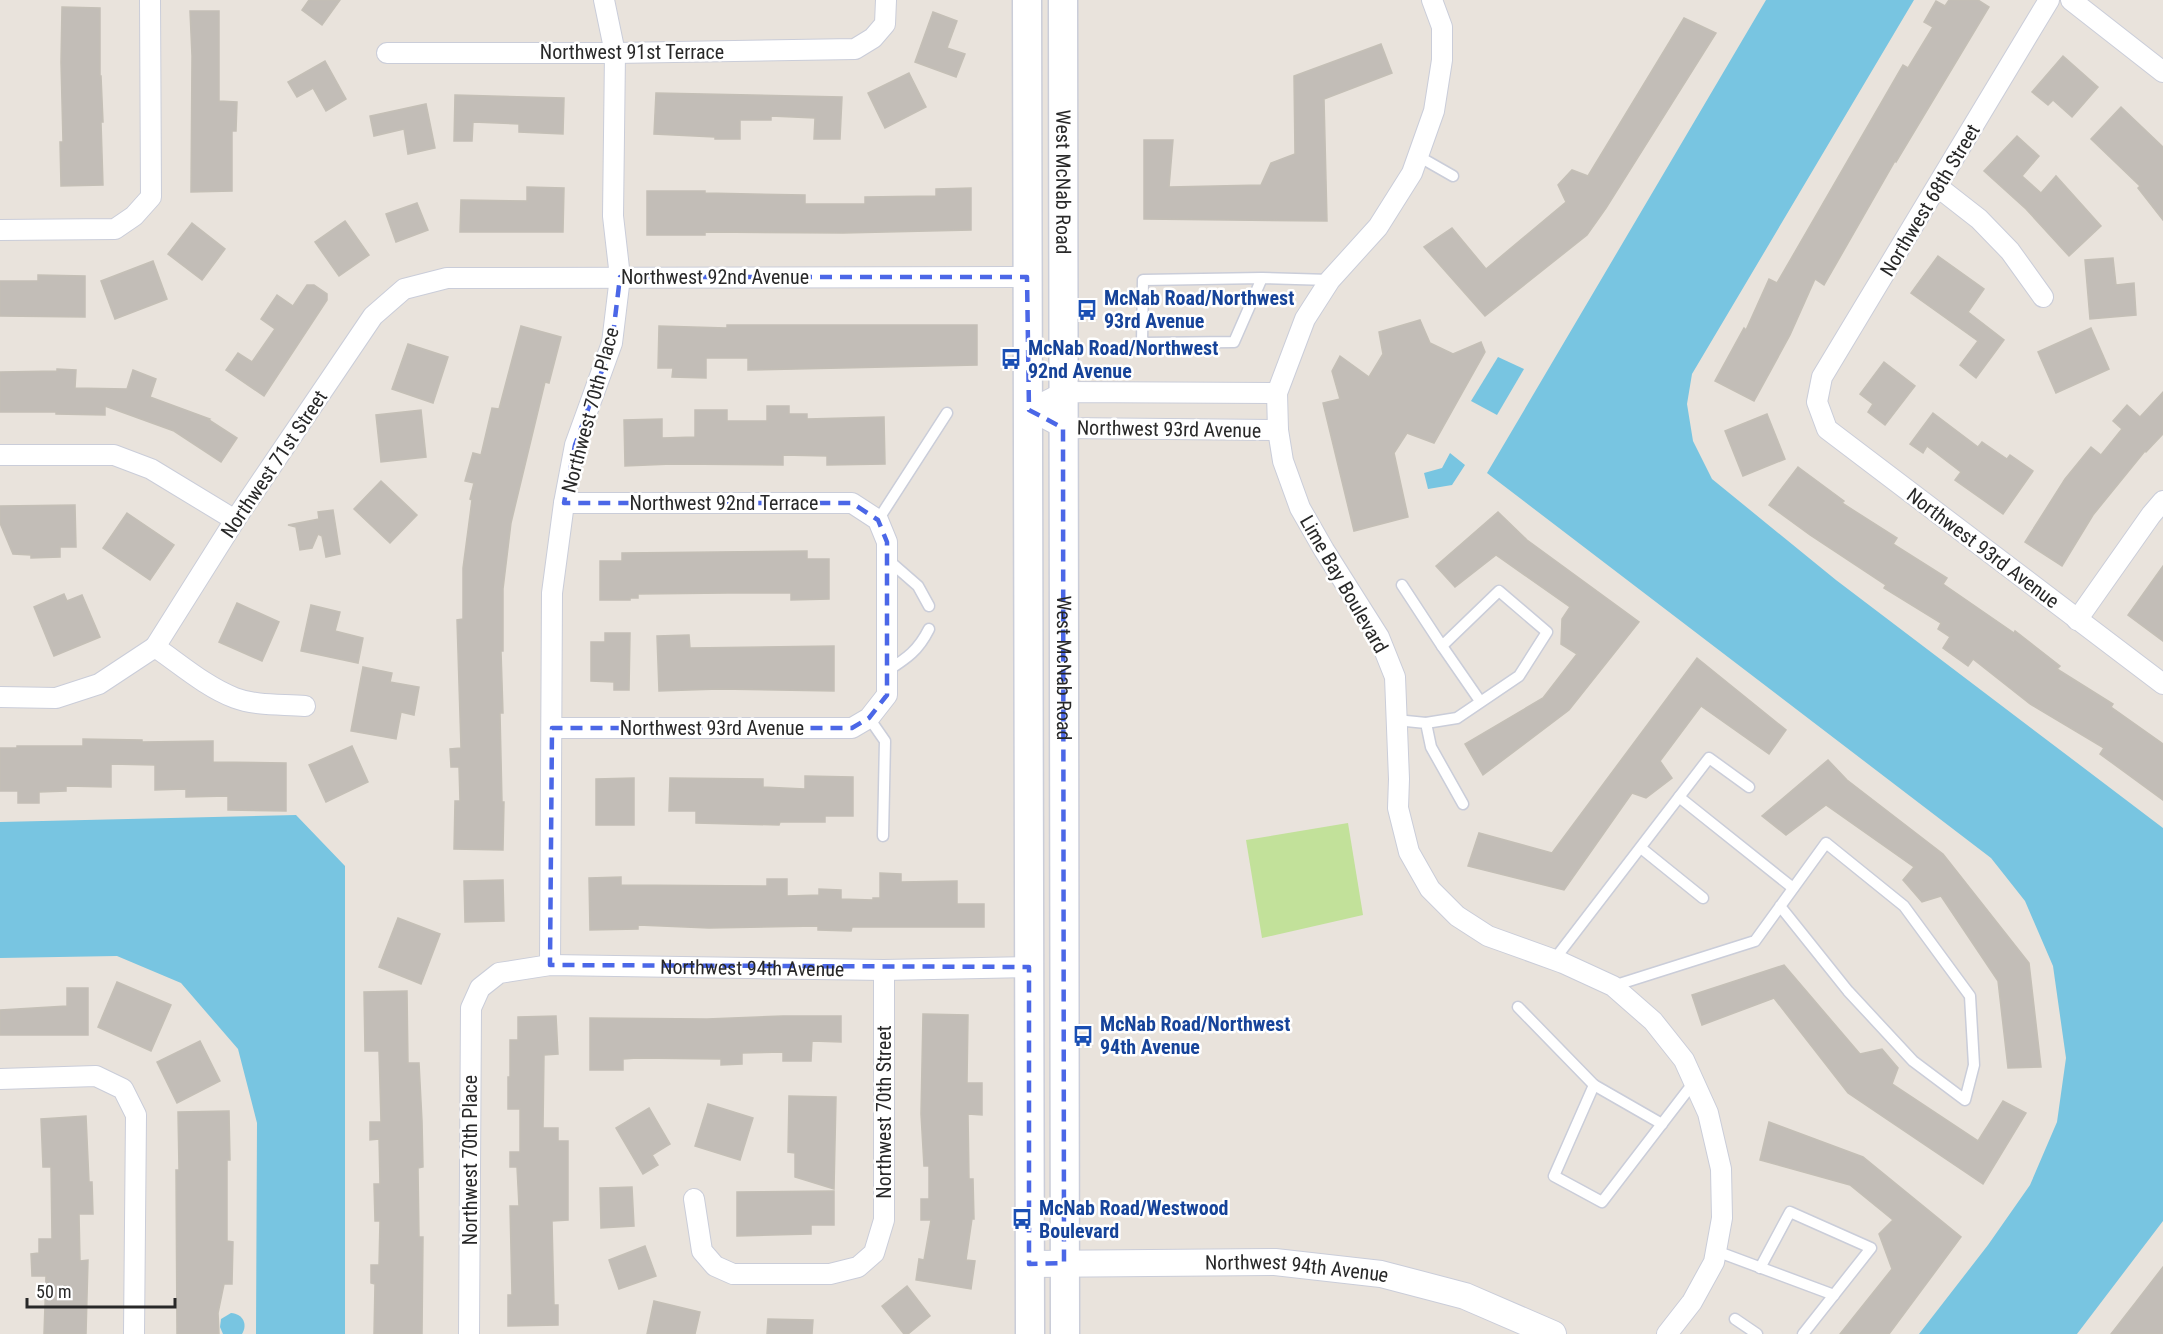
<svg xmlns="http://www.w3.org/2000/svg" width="2163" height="1334" viewBox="0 0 2163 1334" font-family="'Roboto Condensed',sans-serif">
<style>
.pitch{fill:#c2e19a}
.water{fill:#78c5e1}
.building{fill:#c2bdb7;stroke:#c4bfb6;stroke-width:1.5}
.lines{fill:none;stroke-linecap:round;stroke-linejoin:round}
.service-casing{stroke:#cacdd9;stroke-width:13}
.minor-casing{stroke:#cacdd9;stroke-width:22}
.tertiary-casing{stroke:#cacdd9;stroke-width:28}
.secondary-casing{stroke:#cacdd9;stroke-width:31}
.service{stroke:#fff;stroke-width:10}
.minor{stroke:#fff;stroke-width:20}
.tertiary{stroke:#fff;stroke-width:26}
.secondary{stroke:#fff;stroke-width:28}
.marked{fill:none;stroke:#4b67e7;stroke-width:4.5;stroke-dasharray:12 8;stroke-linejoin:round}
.labels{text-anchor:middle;stroke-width:5;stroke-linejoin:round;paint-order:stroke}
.street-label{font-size:20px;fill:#282828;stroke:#fff}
.transit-label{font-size:20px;font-weight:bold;fill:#164399;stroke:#fff;text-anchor:start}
</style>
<rect width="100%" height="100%" fill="#e9e3dc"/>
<polygon class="pitch" points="1348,823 1363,915 1262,938 1246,840"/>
<g class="water">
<polygon points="1766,0 1914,0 1692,374 1687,404 1693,441 1712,479 1836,580 2163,828 2163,1221 2077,1334 1919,1334 1988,1245 2030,1185 2057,1122 2066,1058 2053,966 2025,901 1991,858 1487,473"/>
<polygon points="1498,357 1524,369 1497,415 1471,401"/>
<polygon points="1450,453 1465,465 1452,485 1428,489 1424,473 1442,468"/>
<polygon points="296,815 345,866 345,1334 256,1334 257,1123 238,1049 181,983 117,956 0,958 0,822"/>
<path d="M231,1313C243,1314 248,1324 242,1334H223L220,1327L221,1319Z"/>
</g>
<g class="building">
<polygon points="309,0 340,0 322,25 302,10"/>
<polygon points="1949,0 1978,0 1989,7 1896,162 1895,161 1824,285 1815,279 1790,335 1754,401 1715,381 1744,328 1746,330 1769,279 1777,283 1903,65 1908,68 1933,27 1924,22 1936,1 1945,6"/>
<polygon points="62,7 100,8 100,76 101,76 103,122 101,122 103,185 61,186 60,142 63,142 61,62"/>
<polygon points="190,11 219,11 219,101 237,102 236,131 232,131 232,191 191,192 192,56"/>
<polygon points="933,12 957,21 947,48 965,54 956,77 915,62"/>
<polygon points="1684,18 1716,33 1606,208 1587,235 1485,316 1424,247 1452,228 1486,269 1566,202 1558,185 1572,170 1588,176"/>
<polygon points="1381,44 1392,73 1324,99 1327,221 1144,219 1144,140 1173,140 1169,187 1261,185 1271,163 1295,154 1294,76"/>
<polygon points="2063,56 2098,87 2072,117 2053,100 2048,105 2032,92"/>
<polygon points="325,61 346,99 326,111 313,88 297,97 288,82"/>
<polygon points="909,73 926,107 885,128 868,93"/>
<polygon points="656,93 842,97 840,139 814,139 815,118 771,116 771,120 740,120 740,139 715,139 715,137 654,134"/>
<polygon points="455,95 564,98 563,134 519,132 519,124 473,122 472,141 454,141"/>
<polygon points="426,104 435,148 408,154 404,129 374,136 370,116"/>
<polygon points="2121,107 2163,147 2163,220 2138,188 2140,186 2091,139"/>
<polygon points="2017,136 2039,156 2022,176 2041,193 2056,176 2101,226 2069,256 2026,209 1984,171"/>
<polygon points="527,187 564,188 563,232 460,232 461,200 527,201"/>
<polygon points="971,188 971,230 843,233 705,232 705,235 647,235 647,191 705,191 705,193 805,195 805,204 865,204 865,197 936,196 936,189"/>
<polygon points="417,203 428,230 396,242 386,214"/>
<polygon points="345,221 369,255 339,276 315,242"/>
<polygon points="192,223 225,249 202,280 168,254"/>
<polygon points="1938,256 1984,289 1968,312 2004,340 1976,378 1960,365 1978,341 1911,293"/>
<polygon points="2113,258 2116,285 2134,283 2136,315 2090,319 2085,260"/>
<polygon points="153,261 167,299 115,319 101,281"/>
<polygon points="38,275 85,276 85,317 0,316 0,281 38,281"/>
<polygon points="307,285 314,285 327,294 327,300 264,396 226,370 238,353 252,362 275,329 261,319 277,295 293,306"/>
<polygon points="1420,320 1430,343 1453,354 1481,342 1485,352 1434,443 1407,433 1394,453 1408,517 1354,531 1323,403 1340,399 1332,371 1340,356 1369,377 1383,354 1379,332"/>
<polygon points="727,325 977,325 977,365 748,370 748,358 706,358 706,378 672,377 673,368 658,368 659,326 727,328"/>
<polygon points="521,326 561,337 549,383 545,382 511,523 503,589 503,651 501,651 503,713 500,713 502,802 504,802 503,850 454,849 455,801 460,801 459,767 451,767 450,749 461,748 457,620 463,619 463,568 472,500 470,499 474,483 465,481 473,453 481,455 492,408 499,409"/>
<polygon points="2091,328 2109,369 2056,393 2038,352"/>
<polygon points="408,344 448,357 433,403 392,389"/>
<polygon points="1884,362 1915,386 1885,425 1868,412 1873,404 1860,394"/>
<polygon points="57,369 76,370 75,388 127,389 133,370 156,379 150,397 210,419 209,420 237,438 221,462 174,431 105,406 105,415 56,414 56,412 0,412 0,372 57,371"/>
<polygon points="2163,392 2163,434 2146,452 2145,451 2093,515 2062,566 2025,542 2065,479 2091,447 2101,455 2122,429 2113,421 2127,405 2140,417"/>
<polygon points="767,406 789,406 789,414 807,414 807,419 884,417 885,464 827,465 827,456 783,455 783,465 672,464 625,466 624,420 662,419 662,438 695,437 695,410 727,410 727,421 767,421"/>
<polygon points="421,410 426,457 381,462 376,415"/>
<polygon points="1933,413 1978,447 1982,442 2007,459 2010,455 2033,471 2003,514 1955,480 1961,472 1927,446 1923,453 1910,444"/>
<polygon points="1767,414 1785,459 1743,476 1725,431"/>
<polygon points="1798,467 1844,501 1842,503 1897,538 1893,544 1947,578 1943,584 2014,633 2015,631 2060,666 2057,669 2113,704 2111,707 2163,744 2163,800 2100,754 2104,748 2030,704 1973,659 1968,666 1943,648 1950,637 1938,629 1941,623 1884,588 1886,585 1810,535 1769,505"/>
<polygon points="381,481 417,515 390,543 354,509"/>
<polygon points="75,505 76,547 60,547 60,557 31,558 31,555 13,554 0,523 0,506"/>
<polygon points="333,510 340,554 326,557 322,536 318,534 312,548 300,550 296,527 288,525 319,519 318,512"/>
<polygon points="1498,512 1527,540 1639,622 1569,710 1483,775 1465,744 1543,698 1577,654 1561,644 1562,619 1570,607 1496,555 1455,587 1436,566"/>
<polygon points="127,513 174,545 150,580 103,548"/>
<polygon points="807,551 807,559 829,559 829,599 791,600 791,593 728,593 638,594 638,598 630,598 630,600 600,600 600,561 622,561 622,553"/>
<polygon points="2163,566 2163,641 2128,615"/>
<polygon points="64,594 67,601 82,595 100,637 54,656 34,607"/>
<polygon points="237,603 279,622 262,661 219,642"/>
<polygon points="311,605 340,612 335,631 363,638 358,663 301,651"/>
<polygon points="605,633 630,633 629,690 614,690 614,682 591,681 591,642 605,642"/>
<polygon points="689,635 690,648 834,646 834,691 719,689 659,691 657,636"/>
<polygon points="1697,658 1786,730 1769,754 1701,706 1660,761 1672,778 1646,798 1632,793 1564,890 1468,866 1479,833 1552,853"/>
<polygon points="363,667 392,673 390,682 419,687 414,715 401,712 396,739 351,731"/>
<polygon points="83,739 142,740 142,742 213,741 213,762 286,763 286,811 228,810 228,796 186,797 186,789 155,790 155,765 111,764 111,787 66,786 66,791 39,792 39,803 18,803 18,791 0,791 0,748 17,748 17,746 83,746"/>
<polygon points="352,746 368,782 326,802 309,765"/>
<polygon points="1828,760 1847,780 1943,854 2029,963 2041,1067 2008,1068 1998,981 1941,896 1922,902 1903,880 1914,867 1826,805 1786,835 1762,816"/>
<polygon points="805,776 853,777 853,816 825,816 825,822 780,822 779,825 696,823 696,811 669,811 670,778 763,779 763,787 805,789"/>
<polygon points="634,778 634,825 596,825 596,779"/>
<polygon points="880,873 901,874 901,882 957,881 957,904 984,904 984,927 852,927 851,931 818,930 818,926 709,928 638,925 638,929 590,930 589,878 621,877 621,885 767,886 767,879 787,879 787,896 819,895 819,889 841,890 841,899 873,900 873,898 880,898"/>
<polygon points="503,880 504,921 465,922 464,881"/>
<polygon points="398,918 440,934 421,984 379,967"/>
<polygon points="1784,965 1860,1054 1882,1049 1898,1068 1892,1084 1978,1141 2003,1101 2026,1113 1983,1184 1848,1093 1774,998 1702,1025 1692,995"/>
<polygon points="117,982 171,1005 151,1051 98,1027"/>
<polygon points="67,988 88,988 88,1035 0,1035 0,1010 67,1006"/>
<polygon points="407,991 408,1063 419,1063 422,1121 423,1167 418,1168 419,1237 423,1237 422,1334 374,1334 375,1284 371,1283 371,1265 379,1265 380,1221 375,1221 374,1184 380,1184 379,1139 370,1140 370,1122 381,1122 379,1051 365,1051 364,992"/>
<polygon points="923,1014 968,1015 967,1083 982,1083 982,1115 968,1114 969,1179 973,1179 974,1219 972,1219 966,1260 975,1261 971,1289 916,1280 919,1259 924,1260 931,1220 921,1220 921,1199 929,1199 929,1166 924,1166 921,1114"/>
<polygon points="556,1016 558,1054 544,1055 543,1128 558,1128 558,1141 568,1141 568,1220 552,1221 554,1305 558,1305 558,1325 508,1326 508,1295 512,1295 510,1206 519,1206 517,1167 510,1167 510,1152 520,1152 520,1109 508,1109 508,1077 510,1077 510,1040 518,1040 518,1017"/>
<polygon points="783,1016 841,1016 841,1042 812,1041 811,1061 783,1061 783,1052 742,1053 742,1064 721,1065 721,1059 637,1058 623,1059 623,1070 590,1070 590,1018 707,1019"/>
<polygon points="200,1041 220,1081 177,1103 157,1062"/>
<polygon points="789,1096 836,1097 834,1189 795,1177 795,1153 788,1152"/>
<polygon points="708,1104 753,1118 740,1160 695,1146"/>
<polygon points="649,1108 670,1144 652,1155 658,1165 643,1174 616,1128"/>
<polygon points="229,1111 230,1160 227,1160 227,1241 233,1242 232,1284 224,1284 218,1313 219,1334 177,1334 176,1170 179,1170 178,1112"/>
<polygon points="86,1116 89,1182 92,1182 93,1214 79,1214 80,1261 88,1260 86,1334 44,1334 46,1276 32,1276 31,1254 39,1253 39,1239 52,1239 51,1167 43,1167 41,1119"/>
<polygon points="1769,1122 1863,1157 1961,1237 1889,1334 1840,1334 1892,1269 1879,1234 1893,1220 1850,1185 1760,1160"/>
<polygon points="632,1187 634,1226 601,1228 600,1188"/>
<polygon points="834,1191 834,1225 811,1225 811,1234 737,1236 737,1192"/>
<polygon points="645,1246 656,1276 619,1289 609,1260"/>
<polygon points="2163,1267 2163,1334 2111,1334 2136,1302"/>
<polygon points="907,1286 930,1316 908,1334 904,1334 882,1306"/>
<polygon points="654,1301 700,1312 695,1334 647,1334"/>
<polygon points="768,1319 813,1320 812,1334 767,1334"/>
</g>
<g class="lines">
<defs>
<g id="service">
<polyline points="1418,156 1453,176"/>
<polyline points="1262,278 1234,342 1142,343 1143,280 1262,278 1330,280"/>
<polyline points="878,520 947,413"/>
<polyline points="887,559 918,586 929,606"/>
<polyline points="1402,585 1442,646 1499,591 1547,632 1519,676 1457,718 1426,723"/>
<polyline points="1442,646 1480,701"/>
<path d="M887,671C907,658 918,651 929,629"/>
<polyline points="869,718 885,741 883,836"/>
<polyline points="1396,720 1426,723 1431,747 1463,804"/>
<polyline points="1679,797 1793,888"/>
<polyline points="1641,848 1703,898"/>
<polyline points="1554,960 1709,758 1749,787"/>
<polyline points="1613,986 1755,941 1826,843 1904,906 1970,996 1974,1065 1965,1100 1913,1061 1848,991 1780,906"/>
<polyline points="1518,1007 1594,1085 1554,1176 1602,1202 1694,1082"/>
<polyline points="1594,1085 1662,1124"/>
<polyline points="1716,1251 1834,1295"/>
<polyline points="1760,1268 1790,1212 1871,1248 1803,1334"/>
<polyline points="1735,1319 1757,1334"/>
</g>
<g id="minor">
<polyline points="1432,0 1442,27 1442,60 1434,111 1412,173 1378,227 1330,280 1305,319 1277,393 1278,430 1283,461 1300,508 1324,550 1379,637 1395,677 1399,779 1398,808 1409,852 1430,889 1457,916 1488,936 1563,963 1613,986 1653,1021 1684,1060 1708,1113 1721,1169 1722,1218 1714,1262 1692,1302 1667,1334"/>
<polyline points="2049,0 1822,377 1817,402 1827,429 2163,684"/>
<polyline points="2071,0 2163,72"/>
<polyline points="387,53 615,53 855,49 873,38 885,24 886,0"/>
<polyline points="1938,187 1979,219 2010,251 2043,297"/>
<polyline points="0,230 115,229 134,216 151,197 150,0"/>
<polyline points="1029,410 1063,428 1278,430"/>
<polyline points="1029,410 1064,392 1277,393"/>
<polyline points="0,455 114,455 151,469 235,520"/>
<polyline points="2077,620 2151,515 2163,501"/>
<polyline points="155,647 235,520 373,316 404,289 447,278 1027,277"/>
<path d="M0,697L56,698L99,684L155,647C180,664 206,687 235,698C256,706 283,704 305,706"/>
<polyline points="552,728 852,728 869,718 887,695 887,542 878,520 852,503 564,503"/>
<polyline points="550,965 552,593 564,503 575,445 612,343 620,277 613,216 615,53 604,0"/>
<polyline points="0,1079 96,1076 123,1089 136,1115 134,1334"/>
<polyline points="694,1199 702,1251 715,1266 733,1274 830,1274 858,1267 874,1253 884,1220 884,970"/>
<path id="s1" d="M469,1334L471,1008L480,988L499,973L550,965L884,970L1029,967"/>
</g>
<g id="tertiary">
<path id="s2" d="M1029,1264L1275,1262L1381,1274L1465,1296L1553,1334"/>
</g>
<g id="secondary">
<polyline points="1027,0 1030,1334"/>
<path id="s3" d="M1063,0L1065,1334"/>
</g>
</defs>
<use href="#service" class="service-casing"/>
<use href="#minor" class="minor-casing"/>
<use href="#tertiary" class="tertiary-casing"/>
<use href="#secondary" class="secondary-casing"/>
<use href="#service" class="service"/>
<use href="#minor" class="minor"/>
<use href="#tertiary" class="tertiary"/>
<use href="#secondary" class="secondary"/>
</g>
<path class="marked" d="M620,277H1027L1029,410L1063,428L1064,1263L1029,1264V967L550,965L552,728H852L869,718L887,695V542L878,520L852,503H564L575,445L612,343Z"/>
<defs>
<symbol id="bus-bare" viewBox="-9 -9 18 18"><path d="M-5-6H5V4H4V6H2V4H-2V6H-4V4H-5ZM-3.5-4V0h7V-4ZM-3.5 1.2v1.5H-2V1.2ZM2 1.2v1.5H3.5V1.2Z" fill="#1a4fb4" stroke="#fff" stroke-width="2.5" paint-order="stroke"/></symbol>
</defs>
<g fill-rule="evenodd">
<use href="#bus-bare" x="1072" y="295" width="30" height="30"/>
<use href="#bus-bare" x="996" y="344" width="30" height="30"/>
<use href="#bus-bare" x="1068" y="1021" width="30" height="30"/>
<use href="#bus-bare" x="1007" y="1204" width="30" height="30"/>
</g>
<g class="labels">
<g class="street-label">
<text x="632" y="59">Northwest 91st Terrace</text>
<text dy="7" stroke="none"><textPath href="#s3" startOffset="182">West McNab Road</textPath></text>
<text transform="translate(1930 200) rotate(-59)" y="7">Northwest 68th Street</text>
<text x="715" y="284">Northwest 92nd Avenue</text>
<text transform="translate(590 410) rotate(-75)" y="7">Northwest 70th Place</text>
<text transform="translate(1169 429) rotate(1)" y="7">Northwest 93rd Avenue</text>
<text transform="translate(274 464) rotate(-56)" y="7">Northwest 71st Street</text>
<text x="724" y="510">Northwest 92nd Terrace</text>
<text transform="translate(1983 548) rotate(37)" y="7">Northwest 93rd Avenue</text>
<text transform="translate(1344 584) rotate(60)" y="7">Lime Bay Boulevard</text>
<text dy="7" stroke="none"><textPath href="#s3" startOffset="668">West McNab Road</textPath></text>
<text x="712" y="735">Northwest 93rd Avenue</text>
<text dy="7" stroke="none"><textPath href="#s1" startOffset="626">Northwest 94th Avenue</textPath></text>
<text transform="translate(884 1112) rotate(-90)" y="7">Northwest 70th Street</text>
<text transform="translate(470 1160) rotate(-90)" y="7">Northwest 70th Place</text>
<text dy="7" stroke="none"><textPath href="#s2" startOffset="268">Northwest 94th Avenue</textPath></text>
</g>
<g class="transit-label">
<text x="1104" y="305">McNab Road/Northwest<tspan x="1104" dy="23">93rd Avenue</tspan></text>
<text x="1028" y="355">McNab Road/Northwest<tspan x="1028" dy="23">92nd Avenue</tspan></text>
<text x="1100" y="1031">McNab Road/Northwest<tspan x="1100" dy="23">94th Avenue</tspan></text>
<text x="1039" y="1215">McNab Road/Westwood<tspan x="1039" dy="23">Boulevard</tspan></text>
</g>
</g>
<path d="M27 1298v9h148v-9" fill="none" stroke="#282828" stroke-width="3"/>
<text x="36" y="1298" font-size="18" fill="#282828" stroke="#ffffff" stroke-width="4.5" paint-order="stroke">50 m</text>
</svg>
